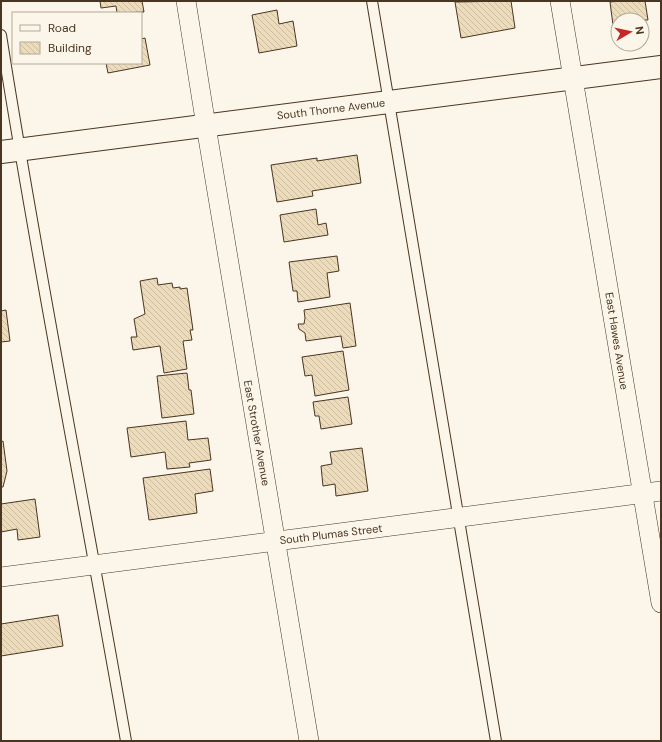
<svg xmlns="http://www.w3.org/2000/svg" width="662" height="742" viewBox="0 0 662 742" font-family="'DM Sans',sans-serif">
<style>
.building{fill:url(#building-back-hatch);stroke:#4a3520}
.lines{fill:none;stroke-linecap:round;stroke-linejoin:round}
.lane-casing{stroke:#4a3520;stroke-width:12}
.street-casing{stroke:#4a3520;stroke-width:20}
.secondary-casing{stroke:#4a3520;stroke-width:24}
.lane{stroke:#fbf6e9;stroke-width:10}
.street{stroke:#fbf6e9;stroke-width:19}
.secondary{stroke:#fbf6e9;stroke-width:22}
.labels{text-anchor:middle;stroke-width:3;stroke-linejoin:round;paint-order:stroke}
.street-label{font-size:11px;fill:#4a3520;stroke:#fbf6e9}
</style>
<defs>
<pattern id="building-back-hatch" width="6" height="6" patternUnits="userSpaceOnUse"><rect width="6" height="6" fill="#ecdcbc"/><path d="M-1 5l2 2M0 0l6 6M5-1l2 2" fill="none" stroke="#ccbda1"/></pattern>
</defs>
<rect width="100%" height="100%" fill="#fbf6e9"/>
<g class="building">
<polygon points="100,1 142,1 144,12 117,13 116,6 101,8"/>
<polygon points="511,1 515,28 461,38 455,2"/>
<polygon points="619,1 645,1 648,20 618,20 618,24 613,25 610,2"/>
<polygon points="277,10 279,24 293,21 297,46 259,53 252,15"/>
<polygon points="145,38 150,65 108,73 106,63 141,63 141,39"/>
<polygon points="357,155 361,183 312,191 313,196 277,202 271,165 317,158 317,161"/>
<polygon points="316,209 318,225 326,223 328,235 284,242 280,215"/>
<polygon points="337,256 339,271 327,273 330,297 298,302 297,291 293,291 289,262"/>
<polygon points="157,278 158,285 172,283 173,288 180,287 180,289 187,288 193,330 190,330 192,340 183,341 187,369 164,373 160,346 133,350 131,337 137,337 134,319 145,314 140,281"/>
<polygon points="350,303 356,346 343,348 341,336 306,341 305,333 299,329 298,324 304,324 305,318 304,310"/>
<polygon points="6,310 10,341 1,342 1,311"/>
<polygon points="343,351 349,390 315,396 312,375 305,376 302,357"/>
<polygon points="187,373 189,390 191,390 194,414 162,418 157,376"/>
<polygon points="348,397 352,424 321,429 319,416 315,416 313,402"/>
<polygon points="186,421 188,440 208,438 211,460 189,463 190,467 167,469 165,452 131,457 127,428"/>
<polygon points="3,441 7,471 3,487 1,487 1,442"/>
<polygon points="362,448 368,491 336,496 335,484 323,486 321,466 332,464 330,452"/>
<polygon points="210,469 213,491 195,494 197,513 149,520 143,478"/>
<polygon points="35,499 40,537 18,540 17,529 1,532 1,504"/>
<polygon points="58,615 63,646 1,656 1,624"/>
</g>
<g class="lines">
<defs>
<g id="lane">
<polyline points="372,1 496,741"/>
<path d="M1,35C38,271 85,505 126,741"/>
</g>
<g id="street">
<polyline points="186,1 206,126 309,741"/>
<polyline points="560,1 661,603"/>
<polyline points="1,577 661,491"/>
</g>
<polyline id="secondary" points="1,152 661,67"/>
</defs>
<use href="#lane" class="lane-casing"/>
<use href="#street" class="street-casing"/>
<use href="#secondary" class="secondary-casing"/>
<use href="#lane" class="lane"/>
<use href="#street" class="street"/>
<use href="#secondary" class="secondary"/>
</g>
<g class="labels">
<g class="street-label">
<text transform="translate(331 109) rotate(-7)" y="4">South Thorne Avenue</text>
<text transform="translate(617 341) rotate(81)" y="4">East Hawes Avenue</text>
<text transform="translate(257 433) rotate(80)" y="4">East Strother Avenue</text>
<text transform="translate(331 534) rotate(-7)" y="4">South Plumas Street</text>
</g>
</g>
<rect width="662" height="742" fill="none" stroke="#4a3520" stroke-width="4"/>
<rect x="12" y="12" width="130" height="52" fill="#fbf6e9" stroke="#b4a999"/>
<rect x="20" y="25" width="20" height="6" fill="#fbf6e9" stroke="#b4a999"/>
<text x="48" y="32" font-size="12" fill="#4a3520">Road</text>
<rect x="20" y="42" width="20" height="12" fill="url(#building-back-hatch)" stroke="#b4a999"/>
<text x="48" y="52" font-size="12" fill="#4a3520">Building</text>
<g transform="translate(630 32) rotate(81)"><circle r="19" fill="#fbf6e9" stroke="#b4a999"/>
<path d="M0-3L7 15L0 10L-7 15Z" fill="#c62828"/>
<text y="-6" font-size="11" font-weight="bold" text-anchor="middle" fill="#4a3520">N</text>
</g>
</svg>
